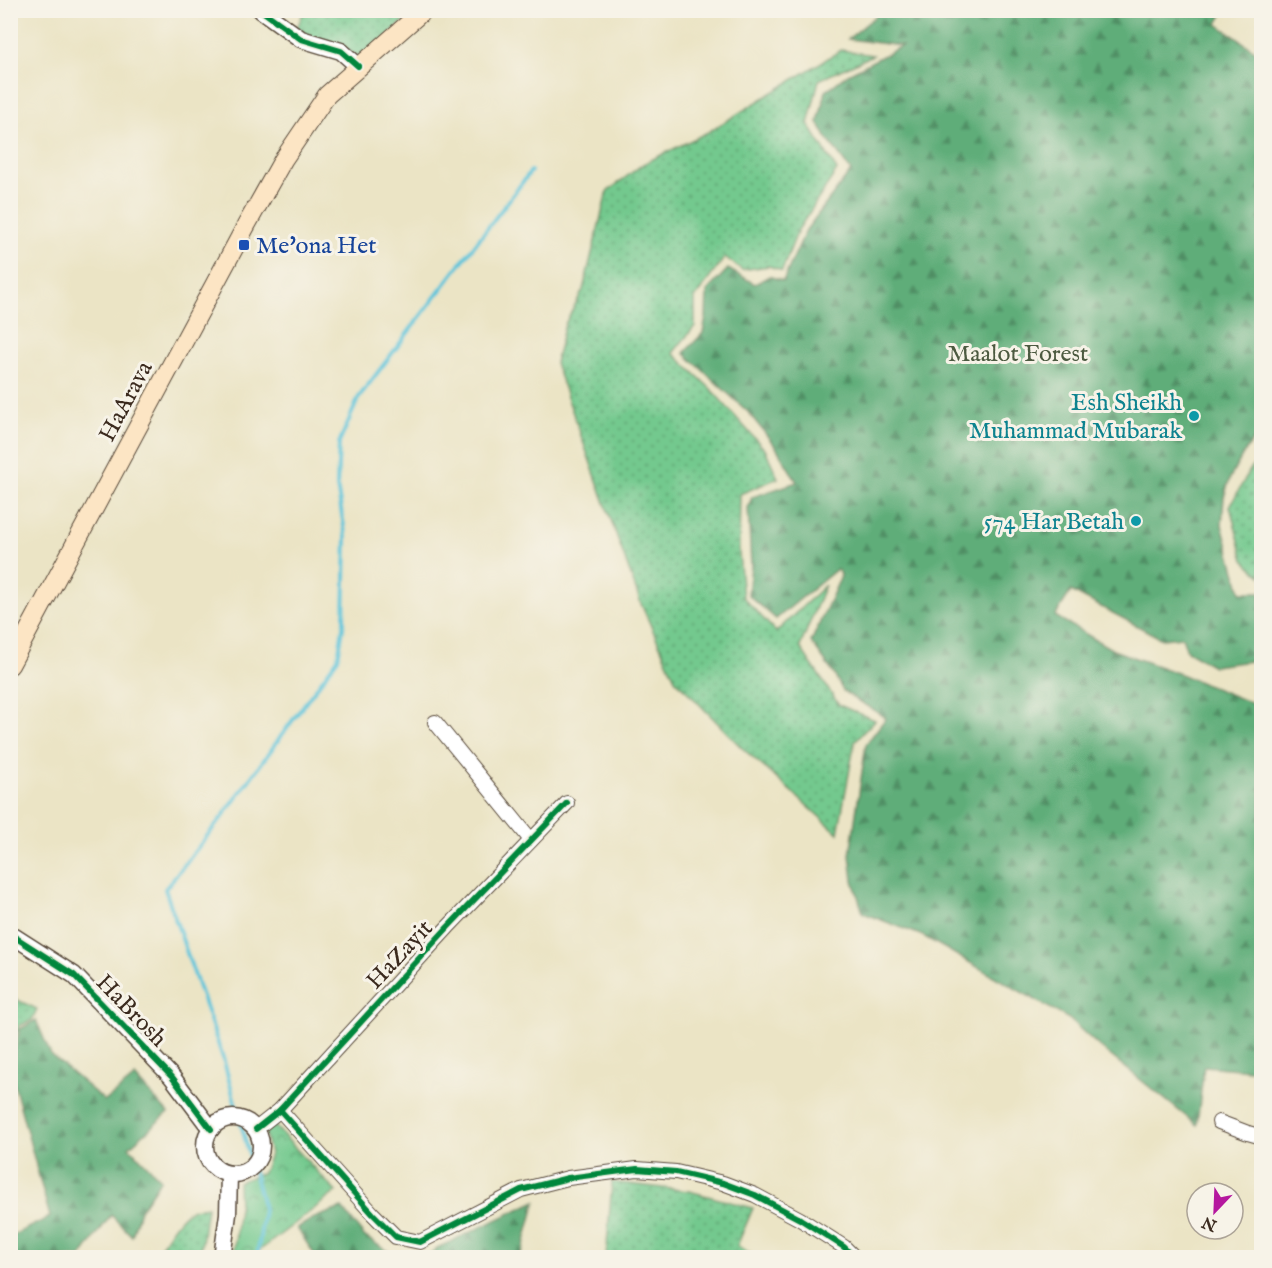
<svg xmlns="http://www.w3.org/2000/svg" width="1272" height="1268" viewBox="0 0 1272 1268" font-family="'IM FELL English',serif">
<style>
.grass{fill:url(#grass-dots);stroke:#577a56;stroke-width:1.5}
.forest{fill:url(#forest-firs);stroke:#4c6c4c;stroke-width:1.5}
.park{fill:url(#park-crowns);stroke:#577a56;stroke-width:1.5}
.lines{fill:none;stroke-linecap:round;stroke-linejoin:round}
.stream{stroke:#5ec5da;stroke-width:4}
.minor-casing{stroke:#554637;stroke-width:16}
.tertiary-casing{stroke:#554637;stroke-width:19}
.secondary-casing{stroke:#554637;stroke-width:20}
.minor{stroke:#fff;stroke-width:14}
.tertiary{stroke:#fff;stroke-width:16}
.secondary{stroke:#fce5c4;stroke-width:18}
.cycleway-casing{stroke:#f7f3e8;stroke-width:10}
.cycleway{stroke:#00873e;stroke-width:6}
.transit-dot{fill:#1a4fb4;stroke:#f7f3e8;stroke-width:2}
.culture-dot{fill:#0f9aa8;stroke:#f7f3e8;stroke-width:2}
.labels{text-anchor:middle;stroke-width:6;stroke-linejoin:round;paint-order:stroke}
.transit-label{font-size:24px;fill:#164399;stroke:#f7f3e8;text-anchor:start}
.park-label{font-size:24px;fill:#4c5a40;stroke:#f7f3e8}
.street-label{font-size:24px;fill:#3b2a1e;stroke:#f7f3e8}
.culture-label{font-size:24px;fill:#0d838f;stroke:#f7f3e8;text-anchor:end}
</style>
<defs>
<pattern id="grass-dots" width="8" height="8" patternUnits="userSpaceOnUse" patternTransform="scale(1.5)"><rect width="8" height="8" fill="#73c98e"/><path d="M2 2h.1M6 6h.1" fill="none" stroke="#60a373" stroke-width="1.8" stroke-linecap="round"/></pattern>
<pattern id="forest-firs" width="22" height="20" patternUnits="userSpaceOnUse" patternTransform="scale(1.5)"><rect width="22" height="20" fill="#5ead79"/><path d="M5 1l3.5 6h-7zM16 11l3.5 6h-7z" fill="#4f8d63"/></pattern>
<pattern id="park-crowns" width="20" height="18" patternUnits="userSpaceOnUse" patternTransform="scale(1.5)"><rect width="20" height="18" fill="#73c98e"/><path d="M2 6a3 3 0 1 1 6 0M12 15a3 3 0 1 1 6 0" fill="none" stroke="#60a373"/></pattern>
</defs>
<rect width="100%" height="100%" fill="#f7f3e8"/>
<filter id="ink" filterUnits="userSpaceOnUse"><feTurbulence type="fractalNoise" baseFrequency=".0167" numOctaves="2"/><feDisplacementMap in="SourceGraphic" scale="12" xChannelSelector="R" yChannelSelector="G"/><feConvolveMatrix kernelMatrix="1 2 1 2 8 2 1 2 1" color-interpolation-filters="sRGB"/></filter>
<filter id="wash" filterUnits="userSpaceOnUse"><feTurbulence type="fractalNoise" baseFrequency=".008" numOctaves="4" result="noise"/><feDisplacementMap in="SourceGraphic" scale="24" xChannelSelector="R" yChannelSelector="G"/><feGaussianBlur stdDeviation="1.35" result="paint"/><feColorMatrix in="noise" values="0 0 0 0 0 0 0 0 0 0 0 0 0 0 0 0 0 1.4 0 .05"/><feComposite in="paint" operator="in"/></filter>
<g filter="url(#wash)">
<rect width="100%" height="100%" fill="#ebe4c5"/>
<g class="grass">
<polygon points="308,11 416,11 362,57 295,33 303,13"/>
<polygon points="841,50 873,55 819,80 808,124 837,170 798,230 782,271 769,266 742,270 725,257 695,298 695,326 673,353 710,388 766,451 778,478 740,494 739,553 743,597 776,632 825,585 800,647 839,705 875,720 855,741 838,833 741,747 675,679 641,604 555,363 565,324 583,290 607,192 643,164 710,131"/>
<polygon points="1261,455 1261,576 1244,560 1230,506 1250,470"/>
<polygon points="11,997 37,1009 32,1020 19,1026 11,1049"/>
<polygon points="612,1182 689,1191 753,1208 737,1246 756,1257 606,1257"/>
<path d="M207,1207L200,1257H155C161,1245 180,1213 193,1209C197,1208 203,1208 207,1207Z"/>
</g>
<g class="forest">
<polygon points="883,10 1224,11 1217,24 1261,55 1261,430 1245,451 1230,478 1224,497 1222,525 1241,592 1261,592 1261,671 1259,660 1213,666 1187,651 1182,637 1162,639 1071,591 1055,616 1113,650 1180,674 1261,707 1261,1071 1204,1066 1197,1125 1101,1048 1069,1019 923,936 863,913 853,880 850,855 866,744 886,718 843,691 834,674 811,642 841,576 837,569 776,619 748,595 751,565 748,508 752,497 797,482 776,447 748,412 684,353 703,333 706,317 707,291 728,269 755,284 769,276 783,281 806,230 851,171 826,137 818,122 826,91 848,74 902,46 848,39"/>
<polygon points="36,1020 51,1055 105,1101 135,1077 168,1113 129,1147 161,1179 140,1210 132,1236 111,1215 81,1257 11,1257 11,1236 50,1217 11,1073 11,1064 20,1029"/>
<polygon points="536,1201 522,1252 519,1257 428,1257 437,1248"/>
<polygon points="342,1208 365,1237 397,1257 316,1257 297,1228 314,1218"/>
</g>
<polygon class="park" points="273,1124 336,1192 251,1257 233,1258 239,1207 238,1182 263,1173 270,1154 265,1133"/>
<g class="lines">
<polyline class="stream" points="257,1258 264,1209 223,1058 165,889 223,816 338,658 344,622 346,538 337,486 339,443 359,397 531,171"/>
</g>
</g>
<g filter="url(#ink)">
<g class="lines">
<defs>
<g id="minor">
<polyline points="435,722 531,840"/>
<polyline points="280,1110 373,1214 396,1237 420,1242 521,1190 568,1178 637,1169 676,1172 723,1183 755,1195 800,1219 844,1247 855,1258"/>
<polyline points="1219,1122 1248,1133 1262,1137"/>
<polyline points="256,1129 280,1110 448,927 567,803"/>
</g>
<g id="tertiary">
<polyline points="261,10 301,39 341,51 358,66"/>
<polyline points="10,934 74,975 172,1077 211,1129"/>
<circle cx="233" cy="1146" r="28"/>
<polyline points="222,1258 228,1214 229,1174"/>
</g>
<polyline id="secondary" points="10,665 247,224 283,160 327,95 424,10"/>
</defs>
<use href="#minor" class="minor-casing"/>
<use href="#tertiary" class="tertiary-casing"/>
<use href="#secondary" class="secondary-casing"/>
<use href="#minor" class="minor"/>
<use href="#tertiary" class="tertiary"/>
<use href="#secondary" class="secondary"/>
<defs>
<g id="cycleway">
<polyline points="261,10 301,39 341,51 358,66"/>
<polyline points="10,934 74,975 172,1077 211,1129"/>
<polyline points="280,1110 373,1214 396,1237 420,1242 521,1190 568,1178 637,1169 676,1172 723,1183 755,1195 800,1219 844,1247 855,1258"/>
<polyline points="256,1129 280,1110 448,927 567,803"/>
</g>
</defs>
<use href="#cycleway" class="cycleway-casing"/>
<use href="#cycleway" class="cycleway"/>
</g>
</g>
<rect class="transit-dot" x="238" y="239" width="12" height="12" rx="3"/>
<g class="culture-dot">
<circle cx="1194" cy="416" r="6"/>
<circle cx="1136" cy="521" r="6"/>
</g>
<g class="labels">
<g class="transit-label">
<text x="256" y="253">Me'ona Het</text>
</g>
<g class="park-label">
<text x="1018" y="361">Maalot Forest</text>
</g>
<g class="street-label">
<text transform="translate(125 401) rotate(-62)" y="8">HaArava</text>
<text transform="translate(399 954) rotate(-47)" y="8">HaZayit</text>
<text transform="translate(132 1010) rotate(46)" y="8">HaBrosh</text>
</g>
<g class="culture-label">
<text x="1182" y="410">Esh Sheikh<tspan x="1182" dy="28">Muhammad Mubarak</tspan></text>
<text x="1124" y="529">574 Har Betah</text>
</g>
</g>
<rect width="1272" height="1268" fill="none" stroke="#f7f3e8" stroke-width="36"/>
<g transform="translate(1215 1211) rotate(203)"><circle r="28" fill="#f7f3e8" stroke="#aca397" stroke-width="1.5"/>
<path d="M0-4.5L10 22L0 15L-10 22Z" fill="#b5179e"/>
<text y="-9" font-size="16" font-weight="bold" text-anchor="middle" fill="#3b2a1e">N</text>
</g>
</svg>
